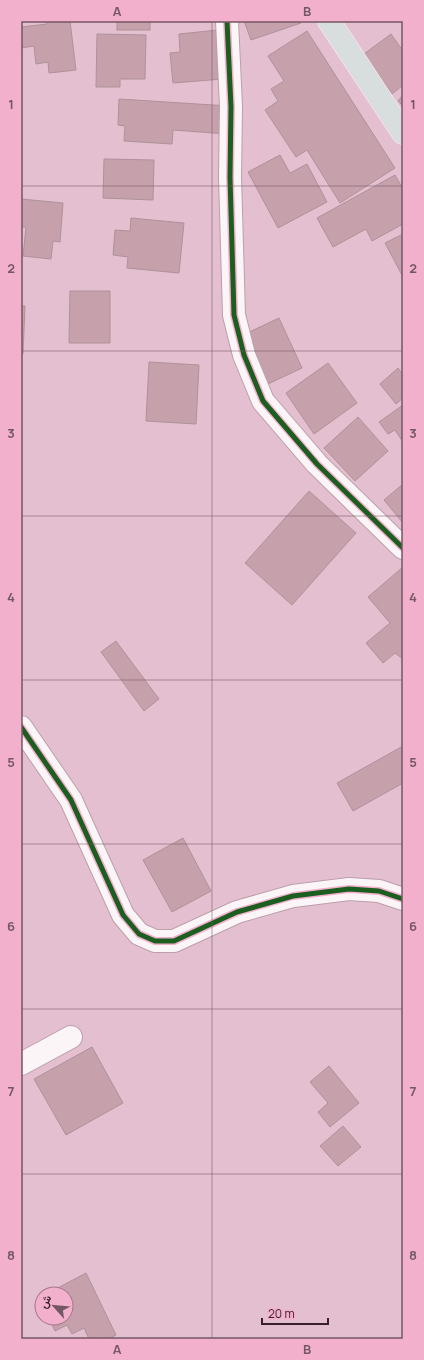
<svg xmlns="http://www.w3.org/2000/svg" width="424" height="1360" viewBox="0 0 424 1360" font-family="Manrope,Vazirmatn,sans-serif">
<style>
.building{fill:#c6a1ab;stroke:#ae919a}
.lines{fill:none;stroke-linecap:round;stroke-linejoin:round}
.minor-casing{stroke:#bc9fac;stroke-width:24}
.major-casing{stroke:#f3e2e9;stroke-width:24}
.minor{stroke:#fbf5f8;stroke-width:22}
.major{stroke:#d8dddd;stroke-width:22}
.cycleway-casing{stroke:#f3b0cc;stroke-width:8}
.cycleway{stroke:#1b5e20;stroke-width:5}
.grid{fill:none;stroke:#745764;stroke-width:1;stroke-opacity:0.55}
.neatline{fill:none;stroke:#745764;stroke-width:1.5}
.grid-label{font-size:13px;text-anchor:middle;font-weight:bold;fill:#745764}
</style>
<rect width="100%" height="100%" fill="#e4bfcf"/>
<g class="building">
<polygon points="47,21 70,21 76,70 49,73 48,62 36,64 34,46 21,48 21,27 47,24"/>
<rect x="117" y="21" width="33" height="9"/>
<polygon points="244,21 300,21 301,23 251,40"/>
<polygon points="218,30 223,79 173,83 170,53 180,52 179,34"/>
<polygon points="307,31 395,168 340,203 307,150 296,157 265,110 278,101 271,89 284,81 268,56"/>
<polygon points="97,34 146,35 145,79 120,79 120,87 96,87"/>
<polygon points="391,34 403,51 403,85 392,94 364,54"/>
<polygon points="403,95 403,106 398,101"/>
<polygon points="119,99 229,106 227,134 173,130 172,144 124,141 125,126 118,125"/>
<polygon points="280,155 290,173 307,164 327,202 278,228 248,172"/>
<polygon points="104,159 154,160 153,200 103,198"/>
<polygon points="395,175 403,189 403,224 372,241 366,229 333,247 317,218"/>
<polygon points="21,199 63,203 60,242 53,241 51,259 23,256 26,227 21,227"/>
<polygon points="131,218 184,223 179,273 127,268 128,257 113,255 115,230 130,231"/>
<polygon points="403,234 403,277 385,243"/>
<polygon points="70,291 110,291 110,343 69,343"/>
<polygon points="21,306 25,306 23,354 21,354"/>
<polygon points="279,318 302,368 268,384 245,334"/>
<polygon points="149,362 199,365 196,424 146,421"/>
<polygon points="328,363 357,403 314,434 286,393"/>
<polygon points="398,368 403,375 403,398 396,404 380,384"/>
<polygon points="403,405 403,442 395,430 388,434 379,422"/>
<polygon points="358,417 388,451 355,481 324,448"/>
<polygon points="403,484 403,523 384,500"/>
<polygon points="309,491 356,533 292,605 245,563"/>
<polygon points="403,567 403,659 395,653 383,663 366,643 390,623 368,597"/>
<polygon points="116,641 159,699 144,711 101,652"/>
<polygon points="403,746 403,783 353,811 337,783"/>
<polygon points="183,838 211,891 172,912 143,860"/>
<polygon points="92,1047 123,1103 66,1135 34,1079"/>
<polygon points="329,1066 359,1103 330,1127 318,1112 328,1103 310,1082"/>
<polygon points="343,1126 361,1147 338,1166 320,1146"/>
<polygon points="86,1273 116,1335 108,1339 89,1339 84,1328 72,1334 67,1325 55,1331 49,1318 66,1318 66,1294 56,1294 54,1290"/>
</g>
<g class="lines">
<defs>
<g id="minor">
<polyline points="227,21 231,107 230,177 234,315 244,355 263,401 317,464 403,548"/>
<polyline points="21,727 71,800 123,915 139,934 155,941 174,941 237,912 293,896 349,889 379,891 403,899"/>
<polyline points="21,1064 71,1037"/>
</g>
<polyline id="major" points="329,21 403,133"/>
</defs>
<use href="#minor" class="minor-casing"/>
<use href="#major" class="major-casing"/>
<use href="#minor" class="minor"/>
<use href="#major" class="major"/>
<defs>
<g id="cycleway">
<polyline points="227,21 231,107 230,177 234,315 244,355 263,401 317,464 403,548"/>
<polyline points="21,727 71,800 123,915 139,934 155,941 174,941 237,912 293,896 349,889 379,891 403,899"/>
</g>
</defs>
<use href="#cycleway" class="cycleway-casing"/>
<use href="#cycleway" class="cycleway"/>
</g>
<path class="grid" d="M212,21V1339M21,186H403M21,351H403M21,516H403M21,680H403M21,844H403M21,1009H403M21,1174H403"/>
<rect width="424" height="1360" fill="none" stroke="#f3b0cc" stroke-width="44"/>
<g transform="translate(54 1306) rotate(297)"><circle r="19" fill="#f3b0cc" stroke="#a8768b"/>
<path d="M0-3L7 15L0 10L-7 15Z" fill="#745764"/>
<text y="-6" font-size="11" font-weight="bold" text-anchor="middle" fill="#381f2a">ش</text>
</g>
<path d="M262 1318v6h66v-6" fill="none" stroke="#381f2a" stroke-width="2"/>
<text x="268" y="1318" font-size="12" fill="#381f2a" stroke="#f3b0cc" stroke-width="3" paint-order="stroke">20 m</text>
<rect x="22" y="22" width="380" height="1316" class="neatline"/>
<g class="grid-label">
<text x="117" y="16">A</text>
<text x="307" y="16">B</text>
<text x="11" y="109">1</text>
<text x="413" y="109">1</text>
<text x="11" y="273">2</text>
<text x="413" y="273">2</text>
<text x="11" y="438">3</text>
<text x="413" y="438">3</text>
<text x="11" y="602">4</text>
<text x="413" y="602">4</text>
<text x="11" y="767">5</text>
<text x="413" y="767">5</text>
<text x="11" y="931">6</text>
<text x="413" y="931">6</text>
<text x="11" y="1096">7</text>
<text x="413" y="1096">7</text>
<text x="11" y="1260">8</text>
<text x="413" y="1260">8</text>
<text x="117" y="1354">A</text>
<text x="307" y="1354">B</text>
</g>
</svg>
